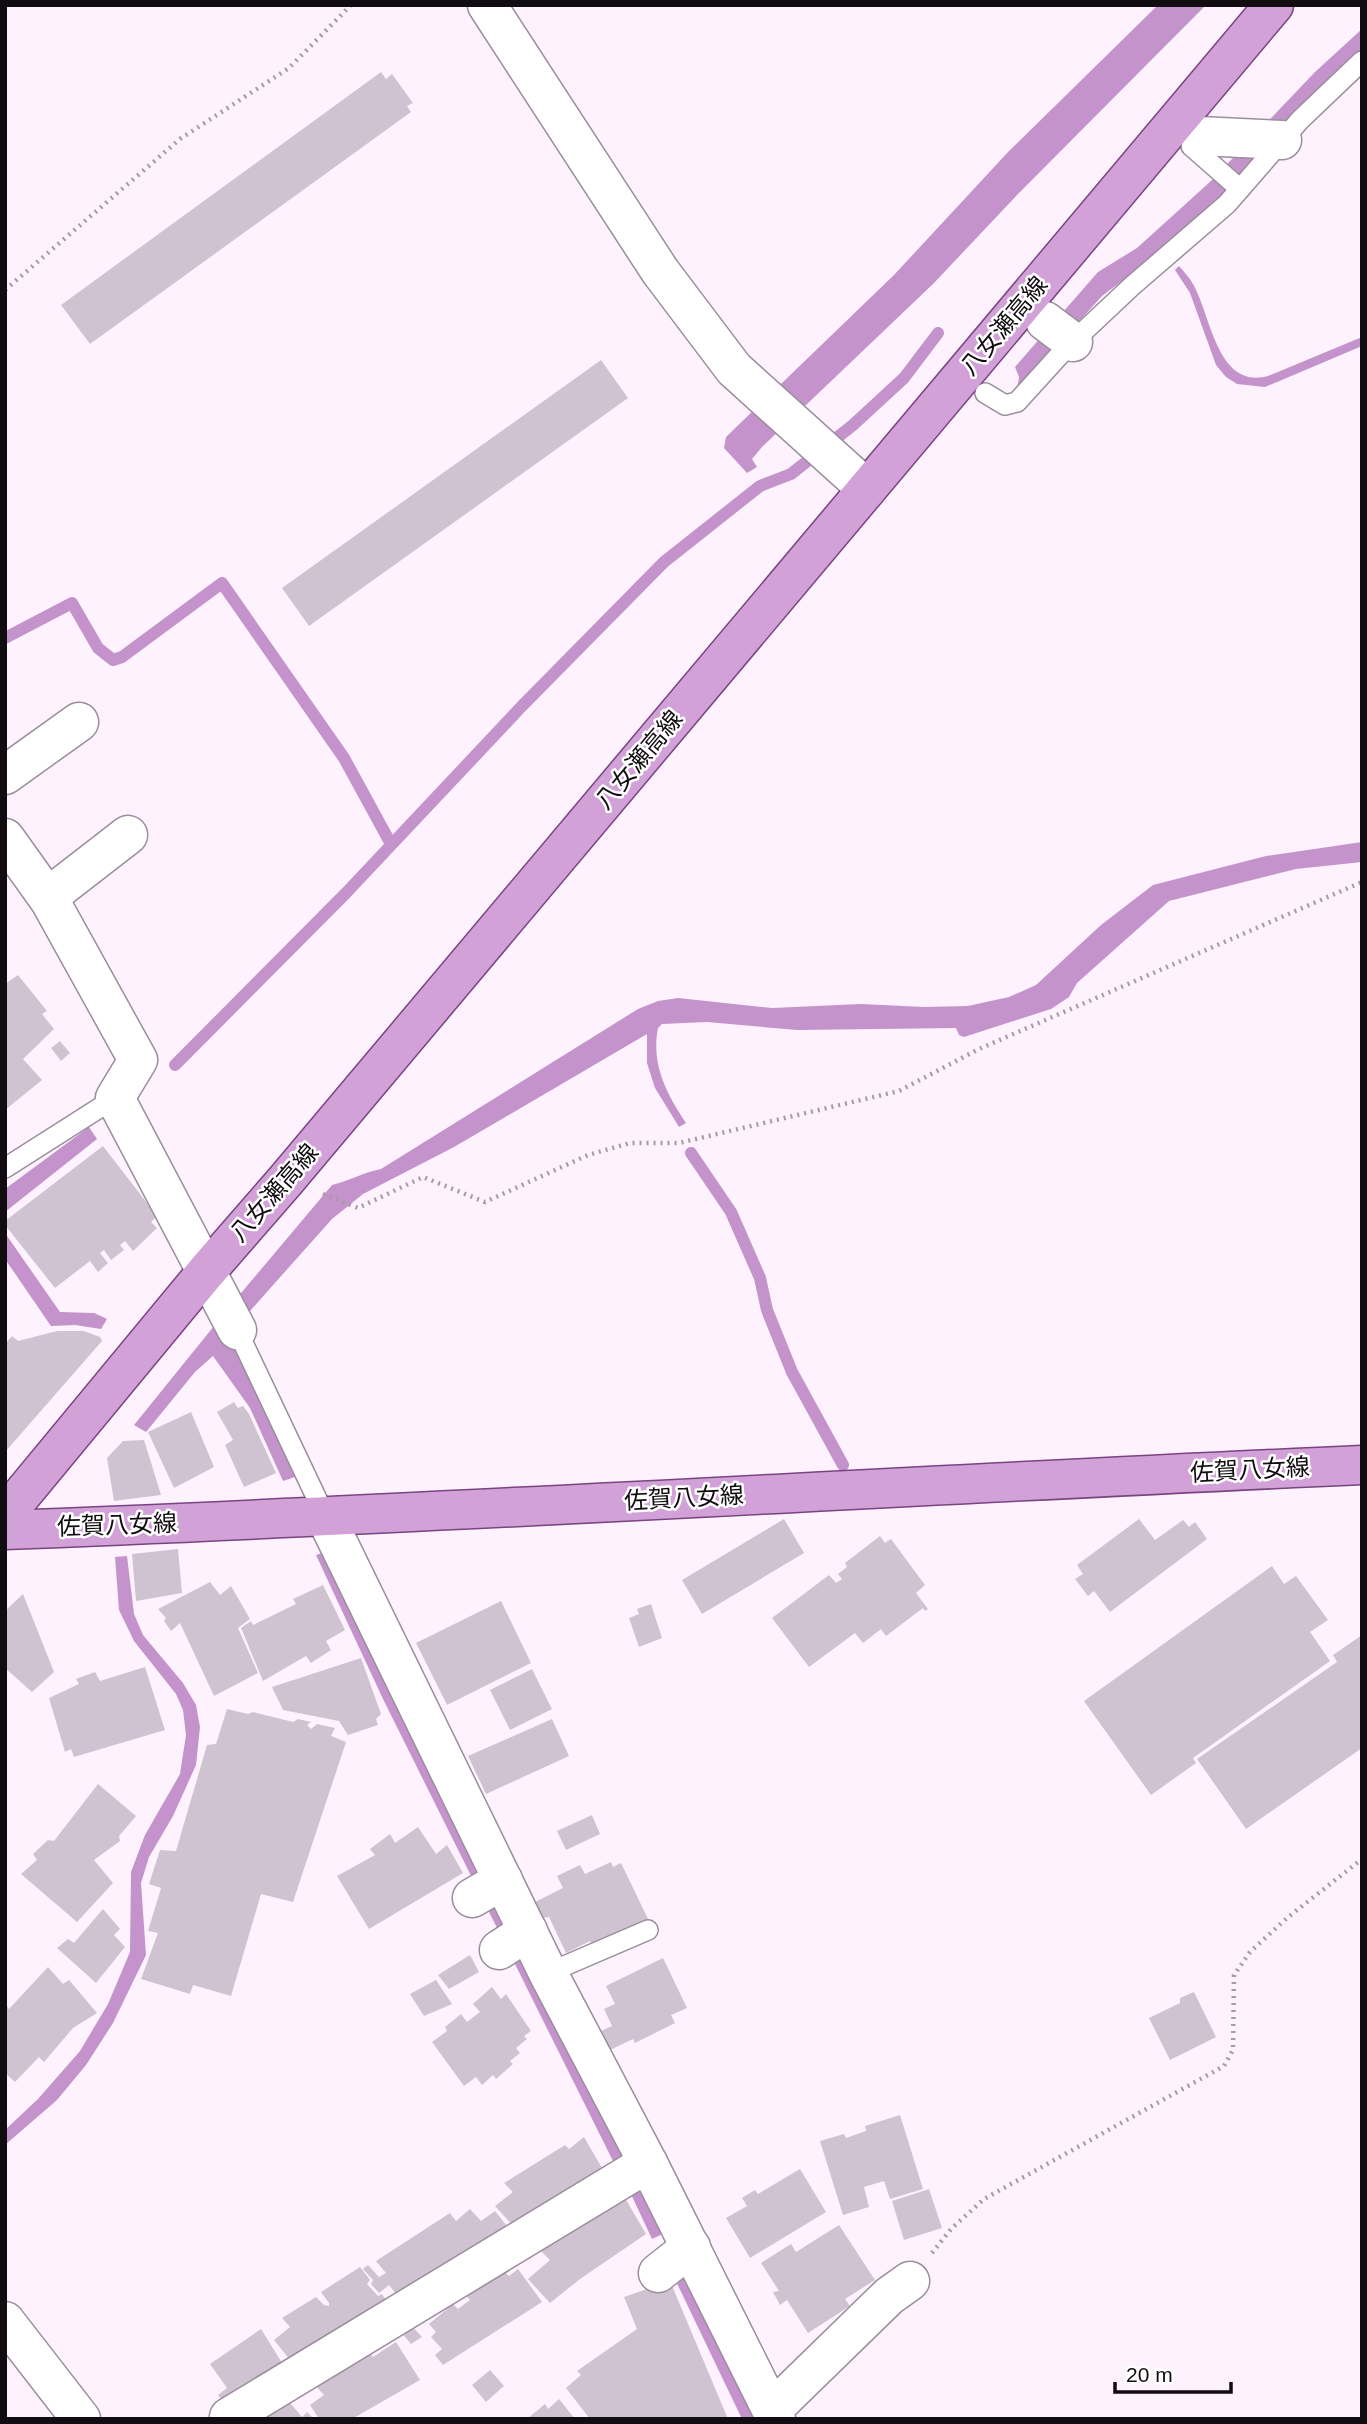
<svg xmlns="http://www.w3.org/2000/svg" width="1367" height="2424" viewBox="0 0 1367 2424" font-family="Helvetica,'Noto Sans JP',sans-serif">
<style>
.water{fill:#c493cb}
.lines{fill:none;stroke-linecap:round;stroke-linejoin:round}
.stream{stroke:#c493cb;stroke-width:12}
.building{fill:#d0c3d1}
.service-casing{stroke:#9a8e9c;stroke-width:22}
.minor-casing{stroke:#9a8e9c;stroke-width:41}
.tertiary-casing{stroke:#9a8e9c;stroke-width:41}
.primary-casing{stroke:#7a4481;stroke-width:41}
.path{stroke:#a49ca5;stroke-width:4.5;stroke-dasharray:2 5;stroke-linecap:butt}
.service{stroke:#fff;stroke-width:19}
.minor{stroke:#fff;stroke-width:38}
.tertiary{stroke:#fff;stroke-width:38}
.primary{stroke:#d1a1d8;stroke-width:38}
.labels{text-anchor:middle;stroke-width:5;stroke-linejoin:round;paint-order:stroke}
.street-label{font-size:24px;fill:#100c10;stroke:#fff}
</style>
<rect width="100%" height="100%" fill="#fdf2fe"/>
<g class="water">
<polygon points="1158,5 1206,5 1018,194 934,283 762,447 752,459 757,467 747,473 724,448 726,437 894,275 1009,151"/>
<polygon points="1362,29 1362,50 1227,191 1139,268 1102,296 1017,390 1019,377 1015,367 1098,272 1137,248 1211,181 1315,72"/>
<path d="M1179,266C1184,272 1189,277 1193,284C1211,315 1217,390 1268,376L1362,337V346L1265,387L1237,384L1226,377L1216,365L1190,293L1175,270Z"/>
<path d="M1362,842V862L1296,869L1169,901L1077,983L1069,997L1051,1009L964,1037L959,1035L956,1028L797,1030L707,1022L662,1024L658,1028C651,1064 666,1093 686,1123L679,1127L655,1088L647,1063V1034L454,1147L363,1194L332,1219L233,1330L301,1475L283,1481L250,1408L213,1356L195,1372L146,1432L134,1425L231,1305L332,1185C349,1181 364,1172 381,1169L638,1009L658,1001L678,998L772,1008L861,1004L924,1007L968,1006L1009,997L1036,985L1101,925L1153,885L1266,856Z"/>
<polygon points="89,1127 97,1139 5,1212 5,1189"/>
<polygon points="5,1233 60,1312 94,1313 107,1319 101,1329 75,1325 51,1326 5,1259"/>
<polygon points="334,1549 630,2153 614,2163 383,1699 316,1555"/>
<polygon points="127,1556 134,1614 143,1635 183,1683 196,1705 200,1727 196,1765 173,1816 149,1857 141,1883 146,1955 113,2023 86,2065 57,2100 5,2145 5,2130 38,2099 80,2051 108,2004 130,1952 131,1872 145,1835 180,1774 186,1735 183,1710 176,1694 134,1641 119,1610 115,1557"/>
<polygon points="648,2184 669,2231 652,2239 630,2192"/>
<polygon points="686,2264 763,2419 742,2419 672,2273"/>
</g>
<g class="lines">
<g class="stream">
<polyline points="5,638 72,603 98,648 113,660 122,657 222,583 344,758 391,844"/>
<polyline points="175,1065 346,893 522,706 664,562 760,486 791,474 853,425 904,378 938,333"/>
<polyline points="691,1153 731,1212 760,1278 767,1310 792,1372 843,1465"/>
</g>
</g>
<g class="building">
<polygon points="381,72 386,79 392,74 413,103 407,106 411,112 90,344 61,305"/>
<polygon points="601,360 628,398 309,626 282,588"/>
<polygon points="18,975 47,1011 42,1014 54,1029 23,1059 42,1080 5,1110 5,984"/>
<polygon points="60,1041 70,1053 61,1061 51,1048"/>
<polygon points="103,1146 157,1216 151,1222 157,1228 133,1251 125,1241 120,1245 124,1250 111,1260 104,1250 100,1253 108,1263 98,1272 90,1261 55,1288 5,1225 5,1221"/>
<polygon points="57,1331 84,1331 100,1337 102,1341 5,1452 5,1344 12,1336 18,1341"/>
<polygon points="234,1402 238,1408 243,1406 249,1414 276,1473 244,1487 225,1445 233,1440 217,1412"/>
<polygon points="191,1412 214,1467 174,1488 148,1432"/>
<polygon points="144,1440 161,1495 114,1501 107,1458 123,1441"/>
<polygon points="784,1519 804,1553 702,1614 682,1580"/>
<polygon points="1139,1519 1155,1540 1183,1520 1189,1527 1195,1522 1207,1539 1110,1612 1094,1591 1088,1596 1075,1579 1083,1574 1077,1565"/>
<polygon points="880,1536 885,1543 891,1539 925,1585 916,1593 928,1609 925,1611 923,1608 886,1636 881,1629 863,1643 855,1633 809,1667 772,1618 829,1575 836,1583 842,1579 838,1574 847,1567 845,1563"/>
<polygon points="178,1549 182,1593 136,1601 132,1554"/>
<polygon points="1272,1566 1284,1584 1296,1576 1328,1620 1310,1632 1330,1661 1193,1758 1196,1763 1151,1795 1084,1701"/>
<polygon points="210,1582 220,1595 231,1586 250,1619 238,1628 258,1673 214,1696 180,1623 171,1631 164,1621 166,1618 158,1609"/>
<polygon points="323,1585 345,1630 326,1641 331,1650 311,1663 306,1656 263,1681 241,1628 251,1621 253,1625 296,1604 293,1599"/>
<polygon points="23,1594 54,1672 32,1692 5,1668 5,1611"/>
<polygon points="501,1601 531,1663 447,1705 416,1643"/>
<polygon points="651,1604 662,1638 639,1647 629,1618 639,1614 637,1609"/>
<polygon points="1362,1635 1362,1748 1246,1829 1197,1759 1337,1662 1333,1655"/>
<polygon points="361,1658 381,1714 376,1719 378,1725 348,1735 339,1721 283,1710 272,1687"/>
<polygon points="145,1667 165,1730 74,1757 71,1749 65,1752 49,1698 79,1684 76,1679 95,1672 100,1681"/>
<polygon points="532,1669 552,1709 510,1730 490,1690"/>
<polygon points="227,1709 248,1714 253,1712 293,1722 298,1719 311,1722 307,1725 311,1729 317,1724 335,1728 331,1736 346,1742 293,1902 261,1894 231,1996 193,1985 190,1994 141,1979 158,1933 148,1931 161,1888 149,1884 160,1850 176,1851 207,1745 216,1744"/>
<polygon points="552,1719 569,1756 486,1794 468,1756"/>
<polygon points="98,1784 136,1816 119,1836 120,1841 94,1860 113,1883 77,1922 21,1874 37,1860 33,1854 48,1840 54,1841"/>
<polygon points="592,1815 600,1834 566,1850 557,1831"/>
<polygon points="418,1827 436,1854 447,1845 463,1873 369,1929 337,1876 375,1855 370,1849 390,1834 395,1843"/>
<polygon points="611,1862 613,1867 621,1863 649,1921 593,1948 590,1941 566,1953 549,1917 543,1918 535,1902 563,1888 557,1876 580,1865 585,1874"/>
<polygon points="103,1909 120,1929 114,1935 125,1947 96,1983 57,1948 68,1939 74,1943"/>
<polygon points="470,1955 479,1972 449,1989 438,1975"/>
<polygon points="663,1958 687,2008 671,2015 675,2023 635,2043 633,2039 610,2050 601,2031 612,2026 604,2009 615,2004 606,1986"/>
<polygon points="48,1967 63,1984 69,1980 97,2013 73,2028 44,2062 39,2057 15,2082 5,2073 5,2004 9,2009"/>
<polygon points="436,1980 452,2004 424,2016 410,1994"/>
<polygon points="492,1987 501,1999 506,1994 531,2031 524,2036 527,2039 516,2048 520,2053 510,2061 513,2064 496,2079 493,2075 482,2085 476,2077 464,2086 432,2042 447,2031 445,2027 461,2014 467,2022 480,2012 473,2004"/>
<polygon points="1194,1992 1216,2037 1170,2060 1149,2018 1180,2003 1180,1998"/>
<polygon points="900,2115 923,2189 890,2199 884,2181 864,2187 869,2207 843,2215 820,2141 844,2134 846,2138 866,2131 865,2126"/>
<polygon points="584,2137 606,2175 515,2228 495,2206 513,2192 504,2183 565,2145 569,2149"/>
<polygon points="800,2169 826,2212 750,2258 726,2218 747,2206 742,2198 755,2190 758,2194"/>
<polygon points="929,2189 942,2228 904,2240 892,2201"/>
<polygon points="625,2198 646,2234 580,2279 550,2303 528,2279 550,2260 540,2250"/>
<polygon points="470,2209 481,2221 495,2211 510,2230 400,2299 389,2285 379,2293 371,2284 373,2280 363,2269 368,2265 379,2277 386,2273 376,2261 450,2213 456,2221"/>
<polygon points="839,2225 875,2280 845,2299 850,2306 808,2333 787,2300 780,2305 773,2292 779,2291 761,2263 791,2244 796,2252"/>
<polygon points="360,2267 370,2280 367,2284 378,2296 382,2294 387,2302 290,2360 274,2340 290,2327 282,2318 316,2297 324,2305 329,2306 329,2303 321,2292"/>
<polygon points="502,2269 509,2276 518,2269 542,2302 443,2365 435,2355 442,2349 431,2337 436,2332 429,2324 453,2304 458,2309 470,2300 463,2292"/>
<polygon points="670,2281 728,2419 590,2419 566,2388 581,2375 577,2371 637,2329 624,2297"/>
<polygon points="409,2323 422,2337 411,2344 400,2331"/>
<polygon points="261,2329 284,2366 226,2405 218,2395 227,2388 210,2364"/>
<polygon points="396,2342 420,2380 352,2419 319,2419 310,2405 324,2395 314,2384 365,2348 373,2357"/>
<polygon points="490,2370 504,2386 486,2402 472,2385"/>
<polygon points="285,2397 302,2417 307,2412 314,2419 251,2419"/>
<polygon points="559,2399 575,2419 527,2419 545,2404 548,2409"/>
</g>
<g class="lines">
<defs>
<g id="service">
<polyline points="1191,146 1240,189"/>
<polyline points="985,393 1005,405 1017,402 1066,348 1132,286 1227,204 1300,120 1362,61"/>
<polyline points="5,1168 115,1098"/>
<polyline points="237,1330 326,1518"/>
<polyline points="548,1973 648,1930"/>
</g>
<g id="minor">
<polyline points="1200,136 1282,140"/>
<polyline points="1045,321 1073,342"/>
<polyline points="5,775 79,722"/>
<polyline points="5,838 50,901 138,1060 115,1098 237,1330"/>
<polyline points="48,897 128,835"/>
<polyline points="326,1518 548,1973 648,2163 776,2419"/>
<polyline points="472,1898 503,1880"/>
<polyline points="499,1950 528,1931"/>
<polyline points="658,2273 691,2247"/>
<polyline points="772,2410 889,2296 910,2281"/>
<polyline points="229,2417 648,2163"/>
</g>
<g id="tertiary">
<polyline points="487,5 660,271 734,369 867,489"/>
<polyline points="5,2321 81,2419"/>
</g>
<g id="primary">
<polyline points="5,1515 206,1272 286,1180 1274,5"/>
<path d="M5,1530C458,1513 909,1485 1362,1465"/>
</g>
</defs>
<use href="#service" class="service-casing"/>
<use href="#minor" class="minor-casing"/>
<use href="#tertiary" class="tertiary-casing"/>
<use href="#primary" class="primary-casing"/>
<g class="path">
<polyline points="5,290 180,139 289,68 351,5"/>
<polyline points="323,1194 358,1208 423,1177 485,1202 588,1155 630,1143 679,1143 899,1091 979,1049 1362,882"/>
<polyline points="932,2253 951,2229 984,2199 1224,2066 1233,2050 1234,1975 1250,1952 1287,1918 1362,1859"/>
</g>
<use href="#service" class="service"/>
<use href="#minor" class="minor"/>
<use href="#tertiary" class="tertiary"/>
<use href="#primary" class="primary"/>
</g>
<g class="labels">
<g class="street-label">
<text transform="translate(1004 326) rotate(-50)" y="8">八女瀬高線</text>
<text transform="translate(639 760) rotate(-50)" y="8">八女瀬高線</text>
<text transform="translate(274 1193) rotate(-49)" y="8">八女瀬高線</text>
<text transform="translate(1250 1470) rotate(-3)" y="8">佐賀八女線</text>
<text transform="translate(684 1498) rotate(-3)" y="8">佐賀八女線</text>
<text transform="translate(117 1525) rotate(-2)" y="8">佐賀八女線</text>
</g>
</g>
<rect width="1367" height="2424" fill="none" stroke="#100c10" stroke-width="14"/>
<path d="M1115 2382v10h116v-10" fill="none" stroke="#100c10" stroke-width="3.5"/>
<text x="1126" y="2382" font-size="21" fill="#100c10" stroke="#ffffff" stroke-width="5" paint-order="stroke">20 m</text>
</svg>
